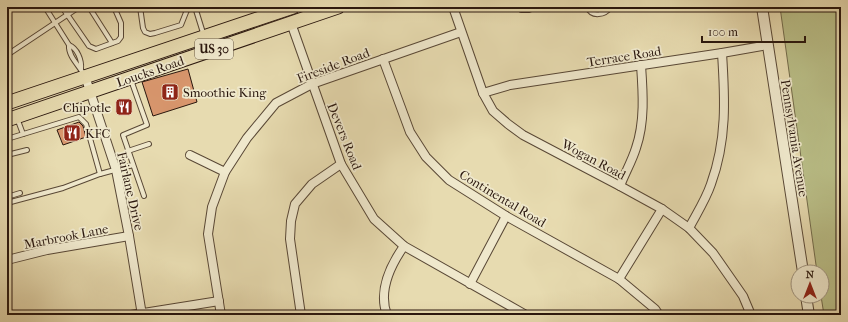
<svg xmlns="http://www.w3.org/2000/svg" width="848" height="322" viewBox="0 0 848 322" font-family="'IM FELL French Canon',serif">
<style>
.green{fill:#babf88;stroke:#726b4b}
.building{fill:#d8966d;stroke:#2a170e}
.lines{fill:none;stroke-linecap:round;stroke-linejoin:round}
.service-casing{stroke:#594836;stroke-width:6}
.minor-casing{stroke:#594836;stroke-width:10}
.tertiary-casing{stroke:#594836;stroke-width:12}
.trunk-casing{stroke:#2a170e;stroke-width:15}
.service{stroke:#efe8cc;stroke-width:4}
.minor{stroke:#efe8cc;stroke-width:8}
.tertiary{stroke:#efe8cc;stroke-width:10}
.trunk{stroke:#e7dbb0;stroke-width:13}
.labels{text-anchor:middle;stroke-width:3.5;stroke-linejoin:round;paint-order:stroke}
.shield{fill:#efe8cc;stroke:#655647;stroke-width:1}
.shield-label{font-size:12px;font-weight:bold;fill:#2a170e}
.street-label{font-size:13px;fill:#2a170e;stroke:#efe8cc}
.poi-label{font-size:13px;fill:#2a170e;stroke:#efe8cc;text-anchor:start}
</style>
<rect width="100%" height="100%" fill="#e7dbb0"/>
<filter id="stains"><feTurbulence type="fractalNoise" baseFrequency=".005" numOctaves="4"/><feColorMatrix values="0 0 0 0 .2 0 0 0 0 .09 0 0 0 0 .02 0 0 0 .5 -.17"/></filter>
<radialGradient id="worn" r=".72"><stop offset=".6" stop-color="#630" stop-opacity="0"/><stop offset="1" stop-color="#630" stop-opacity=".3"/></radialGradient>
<polygon class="green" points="780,7 841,7 841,315 824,315 821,296 822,296 822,272 817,272"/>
<g class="building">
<polygon points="188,69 197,102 153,116 142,82"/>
<polygon points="79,122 83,126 86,137 63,145 57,130"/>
</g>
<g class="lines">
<defs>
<g id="service">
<path d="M45,7L69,45C68,57 80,66 84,75"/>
<polyline points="62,7 89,46 96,49 118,41 121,37 121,23 114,7"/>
<polyline points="89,7 112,43"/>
<polyline points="140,7 143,28 145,32 150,34 155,33 181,25 187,10"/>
<polyline points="182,7 183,9 185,10 195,8"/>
<polyline points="195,7 204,36"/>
<polyline points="520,7 521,10 529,10 537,7"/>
<path d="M587,7C592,18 605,15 611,7"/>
<path d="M69,45C77,48 82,60 81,69"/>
<polyline points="7,55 79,7"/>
<polyline points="131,80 147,125 123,135 144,196"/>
<polyline points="17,118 23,134"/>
<polyline points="7,139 79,117 86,124 100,174"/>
<polyline points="128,151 149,144"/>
<polyline points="7,155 27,150"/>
<polyline points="7,197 20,193"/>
<polyline points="7,203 63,188 100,174 133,165"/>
</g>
<g id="minor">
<polyline points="453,7 483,93 493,111 508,124 523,135 620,186 662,209 689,228 713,253 743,296 751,315"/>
<polyline points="291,23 341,164 374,219 404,246 526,315"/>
<polyline points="383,59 410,132 426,157 449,180 506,216 619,279 655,309 659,315"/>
<polyline points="85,76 116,170 129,236 142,315"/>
<polyline points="483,93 510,85 722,53 768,45"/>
<polyline points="190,155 225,172"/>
<path d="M620,186C625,173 632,161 636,148C645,122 643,93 641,65"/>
<path d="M689,228C697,213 706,199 711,184C727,140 725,99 722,53"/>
<polyline points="7,260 47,250 129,236"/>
<polyline points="619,279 662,209"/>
<polyline points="470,284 506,216"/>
<polyline points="131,315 219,301"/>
<polyline points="221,315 208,234 212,207 225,172 247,138 276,103 312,84 461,32"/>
<polyline points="301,315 290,239 291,221 295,204 312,184 341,164"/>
<path d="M387,315C378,291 390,266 404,246"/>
</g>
<g id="tertiary">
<polyline points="762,7 803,272"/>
<polyline points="806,296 809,315"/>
</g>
<g id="trunk">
<polyline points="7,103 293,7"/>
<polyline points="7,120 338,7"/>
</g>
</defs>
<use href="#service" class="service-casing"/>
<use href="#minor" class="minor-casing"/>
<use href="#tertiary" class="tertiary-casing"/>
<use href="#trunk" class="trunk-casing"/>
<use href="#service" class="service"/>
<use href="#minor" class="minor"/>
<use href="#tertiary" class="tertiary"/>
<use href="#trunk" class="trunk"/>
</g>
<defs>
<symbol id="building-square" viewBox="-11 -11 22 22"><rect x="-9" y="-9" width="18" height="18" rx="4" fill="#8f2418" stroke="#efe8cc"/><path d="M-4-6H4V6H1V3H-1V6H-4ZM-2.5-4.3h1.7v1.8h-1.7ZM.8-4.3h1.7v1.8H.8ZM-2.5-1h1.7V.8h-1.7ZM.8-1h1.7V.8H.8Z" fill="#fff"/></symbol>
<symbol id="restaurant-square" viewBox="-11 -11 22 22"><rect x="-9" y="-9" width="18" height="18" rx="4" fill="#8f2418" stroke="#efe8cc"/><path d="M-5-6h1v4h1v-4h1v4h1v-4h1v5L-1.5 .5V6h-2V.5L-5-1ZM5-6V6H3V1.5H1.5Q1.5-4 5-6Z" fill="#fff"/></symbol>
</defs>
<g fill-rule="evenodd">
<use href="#building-square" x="160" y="82" width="20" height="20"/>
<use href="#restaurant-square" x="114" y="97" width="20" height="20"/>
<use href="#restaurant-square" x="62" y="123" width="20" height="20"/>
</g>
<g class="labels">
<rect class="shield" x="195" y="39" width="38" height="20" rx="3"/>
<g class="shield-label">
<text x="214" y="53">US 30</text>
</g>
<g class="street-label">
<text transform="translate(624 56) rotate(-9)" y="5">Terrace Road</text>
<text transform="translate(333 65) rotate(-21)" y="5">Fireside Road</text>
<text transform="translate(150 71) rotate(-19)" y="5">Loucks Road</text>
<text transform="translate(345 136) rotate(68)" y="5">Devers Road</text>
<text transform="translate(795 138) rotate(81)" y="5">Pennsylvania Avenue</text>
<text transform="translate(594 159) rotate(28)" y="5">Wogan Road</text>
<text transform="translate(131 191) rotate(77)" y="5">Fairlane Drive</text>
<text transform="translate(503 198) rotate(31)" y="5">Continental Road</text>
<text transform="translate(66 236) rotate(-11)" y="5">Marbrook Lane</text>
</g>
<g class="poi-label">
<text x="183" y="97">Smoothie King</text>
<text x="111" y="112" text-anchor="end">Chipotle</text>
<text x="85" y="138">KFC</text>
</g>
</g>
<rect width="848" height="322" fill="none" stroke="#e7dbb0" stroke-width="24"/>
<rect x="8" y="8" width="832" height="306" fill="none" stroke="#2a170e" stroke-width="2"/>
<rect x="12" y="12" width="824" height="298" fill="none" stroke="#2a170e"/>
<g transform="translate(810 284)"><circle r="19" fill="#efe8cc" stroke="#a09480"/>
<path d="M0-3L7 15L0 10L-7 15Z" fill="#8f2418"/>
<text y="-6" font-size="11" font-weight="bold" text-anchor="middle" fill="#2a170e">N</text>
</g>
<path d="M702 36v6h103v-6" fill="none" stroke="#2a170e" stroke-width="2"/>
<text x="708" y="36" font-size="12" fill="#2a170e" stroke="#efe8cc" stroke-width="3" paint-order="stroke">100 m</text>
<rect width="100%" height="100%" filter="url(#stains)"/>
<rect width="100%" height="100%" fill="url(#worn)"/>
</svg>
